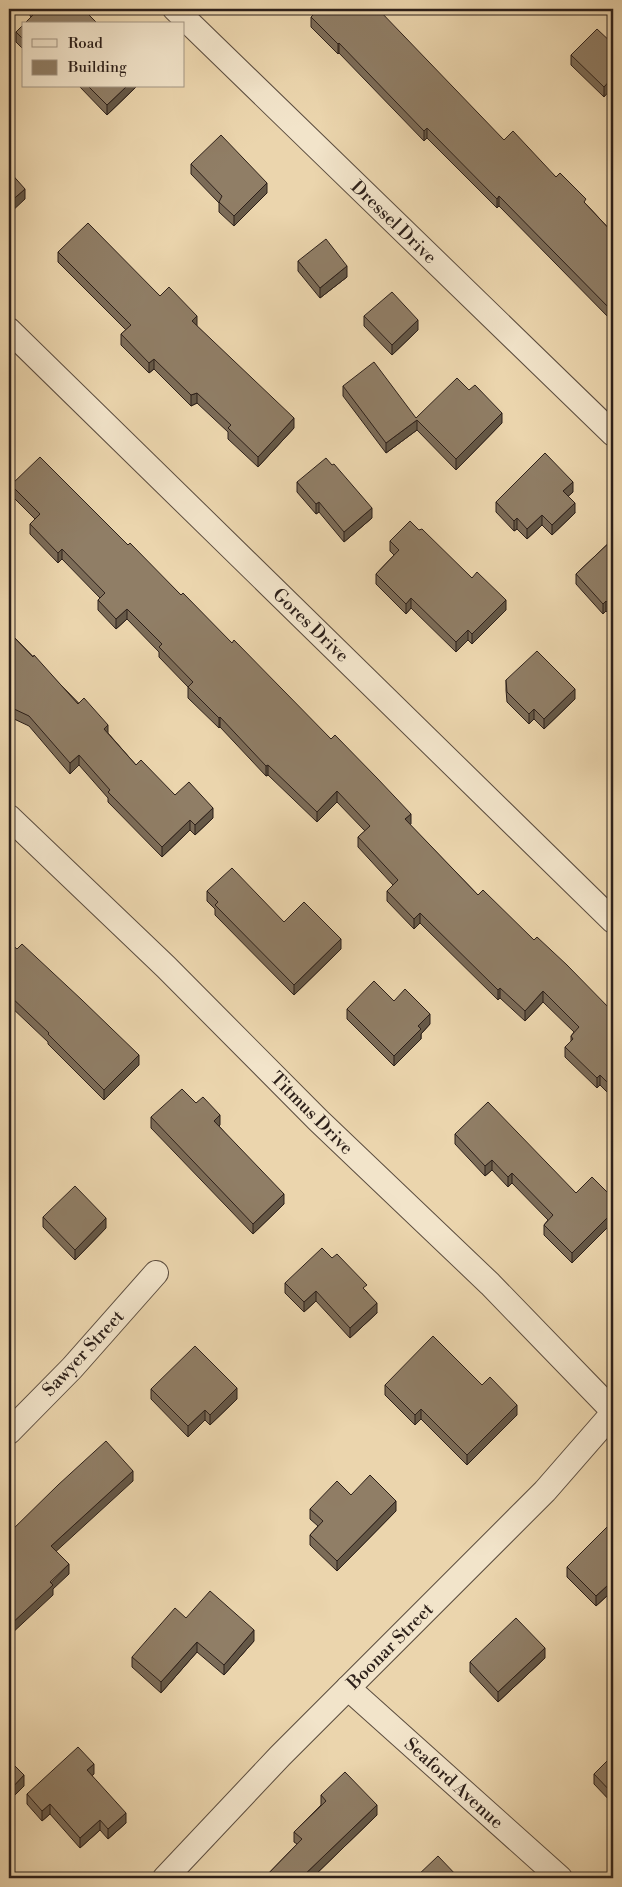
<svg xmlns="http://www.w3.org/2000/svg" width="622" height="1887" viewBox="0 0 622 1887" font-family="'Libre Bodoni',serif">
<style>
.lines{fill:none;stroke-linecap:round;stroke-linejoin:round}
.minor-casing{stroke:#5c4d3f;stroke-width:26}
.minor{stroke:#f2e4ca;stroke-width:24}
.wall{fill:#7c6c58;stroke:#2d201a}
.shaded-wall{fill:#655847;stroke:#2d201a}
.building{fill:#907e66;stroke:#2d201a}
.labels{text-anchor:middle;stroke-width:4;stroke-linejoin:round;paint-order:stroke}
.street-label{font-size:18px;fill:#2d201a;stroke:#f2e4ca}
</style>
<rect width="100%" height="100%" fill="#ebd5ad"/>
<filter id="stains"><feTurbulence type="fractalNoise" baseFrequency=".004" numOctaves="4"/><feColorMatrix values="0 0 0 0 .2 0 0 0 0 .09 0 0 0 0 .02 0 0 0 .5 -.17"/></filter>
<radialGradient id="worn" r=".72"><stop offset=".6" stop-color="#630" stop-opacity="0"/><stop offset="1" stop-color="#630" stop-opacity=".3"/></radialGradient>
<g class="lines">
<defs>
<g id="minor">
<polyline points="175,9 613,434"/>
<polyline points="9,330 613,921"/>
<polyline points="9,817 166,967 318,1120 490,1284 613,1411"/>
<polyline points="9,1432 72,1368 156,1273"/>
<polyline points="348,1688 560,1878"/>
<polyline points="165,1878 280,1756 545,1491 613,1413"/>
</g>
</defs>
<use href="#minor" class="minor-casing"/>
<use href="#minor" class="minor"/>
</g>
<g class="wall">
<polygon points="26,9 83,9 31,17"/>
<polygon points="311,17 504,140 556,177 586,204 613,233 613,322 499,206 497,208 427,138 424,141 339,53 338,54 311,27"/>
<polygon points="24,24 24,50 16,42 16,32"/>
<polygon points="613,44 604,97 571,65 571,55"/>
<polygon points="79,86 137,86 107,115"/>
<polygon points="191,164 267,193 234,226 219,212 219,203 191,174"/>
<polygon points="58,252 160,296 197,326 294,428 258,467 228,439 228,432 197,403 191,406 154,369 149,373 121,345 121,334 126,330 58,262"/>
<polygon points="298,261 347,277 320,298 298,271"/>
<polygon points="364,316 418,330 392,355 364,326"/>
<polygon points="343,386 416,418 502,423 456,470 417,430 386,453 343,396"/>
<polygon points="297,482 372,518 344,542 319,512 316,514 297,492"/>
<polygon points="11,485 128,545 181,595 411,824 410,825 478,895 534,940 613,1012 613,1098 600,1085 597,1088 565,1057 565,1047 571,1041 571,1036 574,1032 543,1002 525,1021 500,998 498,1000 420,923 414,929 387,901 387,891 393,885 358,847 358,837 365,831 337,802 317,822 268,775 266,776 220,727 219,728 188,698 188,687 159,657 159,652 127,619 116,629 98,610 98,600 100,598 62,559 58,563 30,534 30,524 35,519 11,495"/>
<polygon points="573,492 568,496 575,513 552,535 542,525 527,539 517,529 514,531 496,512 496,502"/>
<polygon points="419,530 506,610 472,644 468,640 456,652 411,608 406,614 376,584 376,574 394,555 390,551 390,541"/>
<polygon points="613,539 613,618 606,611 603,614 576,584 576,574"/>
<polygon points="9,632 108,733 136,765 175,795 213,818 195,835 190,830 162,857 108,802 108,798 79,765 70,774 29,726 12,718 9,714"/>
<polygon points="506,680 575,699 544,729 534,719 529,724 507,702 506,690"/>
<polygon points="613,787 613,801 611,799 611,789"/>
<polygon points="207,891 284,922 341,949 294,995 215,915 215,909 207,901"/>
<polygon points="9,942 139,1065 104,1100 48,1044 48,1042 9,1005"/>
<polygon points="394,1001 430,1024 421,1034 421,1039 394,1066 347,1019 347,1009"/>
<polygon points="196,1103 220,1125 219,1126 284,1204 253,1234 151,1128 151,1117"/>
<polygon points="455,1134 576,1193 613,1198 613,1222 572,1263 544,1235 544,1225 548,1220 512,1183 508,1187 492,1170 485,1176 455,1144"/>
<polygon points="43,1217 106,1228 75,1260 43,1227"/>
<polygon points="332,1258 367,1292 377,1313 350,1338 316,1301 304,1312 285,1293 285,1283"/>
<polygon points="385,1385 482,1385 517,1415 467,1465 421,1419 415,1425 385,1395"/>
<polygon points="151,1389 237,1399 210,1425 205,1420 188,1437 151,1399"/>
<polygon points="351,1495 396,1511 337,1571 310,1545 310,1535 318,1526 310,1519 310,1509"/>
<polygon points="613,1521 613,1600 608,1595 596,1606 567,1577 567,1567"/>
<polygon points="186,1618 254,1641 224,1675 197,1652 161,1693 132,1667 132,1657"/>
<polygon points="545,1658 498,1702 470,1672 470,1662"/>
<polygon points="613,1755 613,1804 594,1784 594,1774"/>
<polygon points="94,1774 92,1776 126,1823 108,1839 100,1830 80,1848 50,1814 42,1821 27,1804 27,1794"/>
<polygon points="321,1795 377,1815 312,1878 264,1878 297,1844 294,1842 294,1832 321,1805"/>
</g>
<g class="shaded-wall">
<polygon points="339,43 339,53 338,54 338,44"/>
<polygon points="613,77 613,87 604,97 604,87"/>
<polygon points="127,86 137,86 107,115 107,105"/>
<polygon points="427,128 427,138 424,141 424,131"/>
<polygon points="267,183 267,193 234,226 234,216"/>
<polygon points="25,189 25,199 9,214 9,203"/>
<polygon points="499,196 499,206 497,208 497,199"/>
<polygon points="347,266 347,277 320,298 320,288"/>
<polygon points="197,316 197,326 192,331 192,321"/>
<polygon points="418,320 418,330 392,355 392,345"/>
<polygon points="154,359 154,369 149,373 149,363"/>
<polygon points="197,393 197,403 191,406 191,395"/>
<polygon points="502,413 502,423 456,470 456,459"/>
<polygon points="294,418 294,428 258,467 258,457"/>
<polygon points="417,420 417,430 386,453 386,443"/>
<polygon points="573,482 573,492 563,501 563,491"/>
<polygon points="319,502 319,512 316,514 316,504"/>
<polygon points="575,503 575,513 552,535 552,525"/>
<polygon points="372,508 372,518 344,542 344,532"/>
<polygon points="542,515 542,525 527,539 527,529"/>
<polygon points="517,518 517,529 514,531 514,521"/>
<polygon points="62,549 62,559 58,563 58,553"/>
<polygon points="411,598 411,608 406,614 406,604"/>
<polygon points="506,600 506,610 472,644 472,634"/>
<polygon points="606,601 606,611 603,614 603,604"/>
<polygon points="127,609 127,619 116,629 116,619"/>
<polygon points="468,630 468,640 456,652 456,642"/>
<polygon points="575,689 575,699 544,729 544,719"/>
<polygon points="534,709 534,719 529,724 529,714"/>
<polygon points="220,717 220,727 219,728 219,718"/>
<polygon points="108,725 108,735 104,729"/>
<polygon points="79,755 79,765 70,774 70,763"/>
<polygon points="268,765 268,775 266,776 266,766"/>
<polygon points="337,791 337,802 317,822 317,812"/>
<polygon points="213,808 213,818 195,835 195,825"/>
<polygon points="411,814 411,824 405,829 405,819"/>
<polygon points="190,820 190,830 162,857 162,847"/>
<polygon points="420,913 420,923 414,929 414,919"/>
<polygon points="341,939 341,949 294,995 294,985"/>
<polygon points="500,988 500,998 498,1000 498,990"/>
<polygon points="543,991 543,1002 525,1021 525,1011"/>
<polygon points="430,1014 430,1024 421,1034 421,1039 394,1066 394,1056 418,1026"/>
<polygon points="139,1055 139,1065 104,1100 104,1090"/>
<polygon points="600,1075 600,1085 597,1088 597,1078"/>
<polygon points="220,1115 220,1125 214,1131 214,1121"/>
<polygon points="492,1160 492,1170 485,1176 485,1166"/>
<polygon points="512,1173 512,1183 508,1187 508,1177"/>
<polygon points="284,1194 284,1204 253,1234 253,1224"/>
<polygon points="613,1212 613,1222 572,1263 572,1253"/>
<polygon points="106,1218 106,1228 75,1260 75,1250"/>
<polygon points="316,1291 316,1301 304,1312 304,1302"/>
<polygon points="377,1303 377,1313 350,1338 350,1328"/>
<polygon points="237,1388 237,1399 210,1425 210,1415"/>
<polygon points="517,1405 517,1415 467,1465 467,1455"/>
<polygon points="421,1409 421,1419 415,1425 415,1415"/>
<polygon points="205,1410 205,1420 188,1437 188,1426"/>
<polygon points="133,1471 133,1481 51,1556 51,1546"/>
<polygon points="396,1501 396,1511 337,1571 337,1561"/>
<polygon points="69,1564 69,1574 53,1589 53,1595 9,1636 9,1626"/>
<polygon points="608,1585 608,1595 596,1606 596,1596"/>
<polygon points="254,1630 254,1641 224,1675 224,1665"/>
<polygon points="197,1642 197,1652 161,1693 161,1682"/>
<polygon points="545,1648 545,1658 498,1702 498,1692"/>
<polygon points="94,1764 94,1774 87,1780 87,1770"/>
<polygon points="24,1775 24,1786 9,1801 9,1791"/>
<polygon points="50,1804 50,1814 42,1821 42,1811"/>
<polygon points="377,1805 377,1815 312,1878 301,1878"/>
<polygon points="126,1813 126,1823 108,1839 108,1829"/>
<polygon points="100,1820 100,1830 80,1848 80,1838"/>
</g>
<g class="building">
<polygon points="32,9 83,9 98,24 24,24 35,13"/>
<polygon points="319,9 378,9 504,140 513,131 556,177 560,173 586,199 584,202 613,233 613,246 610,249 613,253 613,312 499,196 497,199 427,128 424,131 339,43 338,44 311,17"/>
<polygon points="24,24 24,40 16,32"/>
<polygon points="597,29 613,44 613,77 604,87 571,55"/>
<polygon points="88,86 127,86 107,105"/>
<polygon points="221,135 267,183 234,216 219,202 222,196 191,164"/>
<polygon points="9,171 25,189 9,203"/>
<polygon points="88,223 160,296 169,287 197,316 192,321 294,418 258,457 228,428 231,425 197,393 191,395 154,359 149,363 121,334 131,325 58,252"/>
<polygon points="326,239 347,266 320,288 298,261"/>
<polygon points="392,292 418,320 392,345 364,316"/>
<polygon points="374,362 416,418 457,378 469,390 475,385 502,413 456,459 417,420 386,443 343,386"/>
<polygon points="545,453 573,482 563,491 575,503 552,525 542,515 527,529 517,518 514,521 496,502"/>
<polygon points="40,457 128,545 130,543 181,595 183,593 232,643 234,640 331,739 335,735 377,778 411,814 405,819 478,895 483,890 534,940 537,937 567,965 613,1012 613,1088 600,1075 597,1078 565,1047 573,1039 571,1036 579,1027 543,991 525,1011 500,988 498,990 420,913 414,919 387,891 398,880 358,837 370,826 337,791 317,812 268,765 266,766 220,717 219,718 188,687 193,682 159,647 162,644 127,609 116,619 98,600 105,593 62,549 58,553 30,524 40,514 11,485"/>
<polygon points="326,458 332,465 334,464 372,508 344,532 319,502 316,504 297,482"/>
<polygon points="410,521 419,530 422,529 472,578 477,572 506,600 472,634 468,630 456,642 411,598 406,604 376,574 399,550 390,541"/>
<polygon points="613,539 613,608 606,601 603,604 576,574"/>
<polygon points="9,632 33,657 34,655 78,704 84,698 108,725 104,729 136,765 141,760 175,795 189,782 213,808 195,825 190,820 162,847 108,792 110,790 79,755 70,763 29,716 12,708 9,704"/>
<polygon points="537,651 575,689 544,719 534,709 529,714 507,692 506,680"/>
<polygon points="232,868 284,922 304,902 341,939 294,985 215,905 218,902 207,891"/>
<polygon points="9,942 17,949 22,944 82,1000 139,1055 104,1090 48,1034 49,1033 9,995"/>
<polygon points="374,981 394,1001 405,989 430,1014 418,1026 421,1029 394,1056 347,1009"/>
<polygon points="182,1089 196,1103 203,1097 220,1115 214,1121 284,1194 253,1224 151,1117"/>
<polygon points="488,1102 576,1193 592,1177 613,1198 613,1212 572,1253 544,1225 553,1215 512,1173 508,1177 492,1160 485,1166 455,1134"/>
<polygon points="75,1186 106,1218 75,1250 43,1217"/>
<polygon points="322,1248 332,1258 337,1254 367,1285 363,1288 377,1303 350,1328 316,1291 304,1302 285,1283"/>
<polygon points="433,1336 482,1385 490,1377 517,1405 467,1455 421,1409 415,1415 385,1385"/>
<polygon points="195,1346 237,1388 210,1415 205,1410 188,1426 151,1389"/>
<polygon points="106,1441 133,1471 51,1546 69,1564 50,1582 53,1585 9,1626 9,1533 58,1485"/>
<polygon points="370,1475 396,1501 337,1561 310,1535 323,1521 310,1509 337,1481 351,1495"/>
<polygon points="613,1521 613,1590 608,1585 596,1596 567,1567"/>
<polygon points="210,1591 254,1630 224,1665 197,1642 161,1682 132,1657 175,1608 186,1618"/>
<polygon points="516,1618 545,1648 498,1692 470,1662"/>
<polygon points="78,1747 94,1764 87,1770 126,1813 108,1829 100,1820 80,1838 50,1804 42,1811 27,1794"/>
<polygon points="613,1755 613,1794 594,1774"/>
<polygon points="9,1760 24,1775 9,1791"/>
<polygon points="345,1772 377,1805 301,1878 264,1878 302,1839 294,1832 326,1801 321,1795"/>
<polygon points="438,1856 459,1878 415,1878"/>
</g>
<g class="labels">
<g class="street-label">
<text transform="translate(394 222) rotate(44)" y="6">Dressel Drive</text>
<text transform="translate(311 625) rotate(44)" y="6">Gores Drive</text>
<text transform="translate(312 1113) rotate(45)" y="6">Titmus Drive</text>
<text transform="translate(83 1353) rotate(-47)" y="6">Sawyer Street</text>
<text transform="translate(390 1646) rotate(-45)" y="6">Boonar Street</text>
<text transform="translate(454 1783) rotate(42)" y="6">Seaford Avenue</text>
</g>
</g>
<rect width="622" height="1887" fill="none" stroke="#ebd5ad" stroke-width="30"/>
<rect x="10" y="10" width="602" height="1867" fill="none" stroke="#2d201a" stroke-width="2.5"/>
<rect x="15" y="15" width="592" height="1857" fill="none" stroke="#2d201a"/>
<rect x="22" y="22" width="162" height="65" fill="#f2e4ca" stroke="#a39684"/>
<rect x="32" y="39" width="25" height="8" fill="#f2e4ca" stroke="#a39684"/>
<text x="68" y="48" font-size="15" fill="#2d201a">Road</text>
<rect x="32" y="60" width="25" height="15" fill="#907e66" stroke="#a39684"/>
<text x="68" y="72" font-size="15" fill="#2d201a">Building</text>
<rect width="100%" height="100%" filter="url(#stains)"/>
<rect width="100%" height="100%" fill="url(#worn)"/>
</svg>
